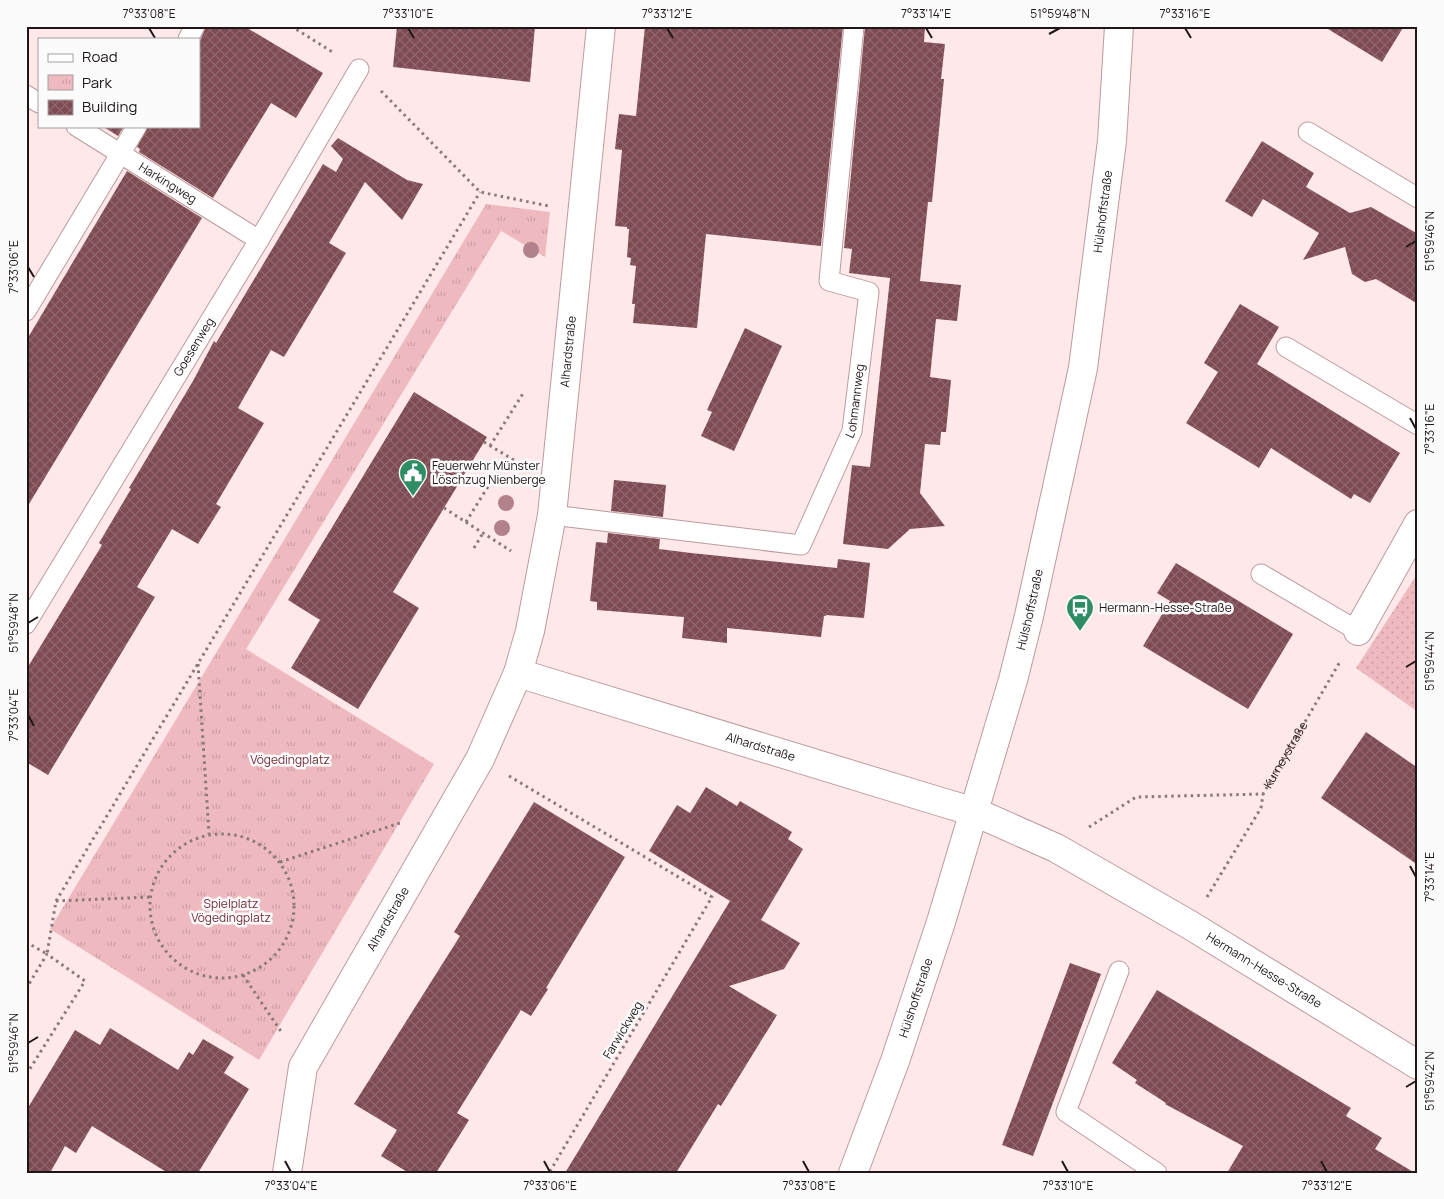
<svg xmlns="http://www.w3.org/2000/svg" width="1444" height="1199" viewBox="0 0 1444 1199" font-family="Manrope,sans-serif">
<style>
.grass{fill:url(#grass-dots)}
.park{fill:url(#park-tufts)}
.building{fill:url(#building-cross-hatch)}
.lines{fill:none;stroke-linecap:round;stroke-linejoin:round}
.lane-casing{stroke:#bc9b9e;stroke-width:21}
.street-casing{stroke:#bc9b9e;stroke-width:30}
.secondary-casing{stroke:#bc9b9e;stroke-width:30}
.path{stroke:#89797a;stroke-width:3;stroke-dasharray:2.5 4;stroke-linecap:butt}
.lane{stroke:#fff;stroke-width:19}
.street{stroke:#fff;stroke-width:28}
.secondary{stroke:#fff;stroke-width:28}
.tree{fill:#b28189}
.ticks{fill:none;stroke:#211617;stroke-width:2}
.labels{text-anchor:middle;stroke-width:5;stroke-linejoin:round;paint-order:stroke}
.street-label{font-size:12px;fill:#211617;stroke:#fbfbfb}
.poi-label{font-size:12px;fill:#211617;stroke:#fbfbfb;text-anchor:start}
.park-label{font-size:12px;fill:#732d3a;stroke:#fbfbfb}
.neatline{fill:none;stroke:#211617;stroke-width:2}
.ticks-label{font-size:12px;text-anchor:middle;fill:#211617}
</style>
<defs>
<pattern id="grass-dots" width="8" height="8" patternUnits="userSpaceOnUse" patternTransform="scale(1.25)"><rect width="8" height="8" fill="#efbabf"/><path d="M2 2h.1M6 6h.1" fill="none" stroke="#cd9fa3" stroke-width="1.8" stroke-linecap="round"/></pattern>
<pattern id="park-tufts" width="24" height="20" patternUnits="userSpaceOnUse" patternTransform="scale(1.25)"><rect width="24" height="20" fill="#efbabf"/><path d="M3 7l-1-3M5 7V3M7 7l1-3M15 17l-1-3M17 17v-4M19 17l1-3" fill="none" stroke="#cd9fa3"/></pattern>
<pattern id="building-cross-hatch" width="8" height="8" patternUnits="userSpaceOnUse" patternTransform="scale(1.25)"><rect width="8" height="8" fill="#7e4b52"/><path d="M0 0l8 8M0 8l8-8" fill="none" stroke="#8e666c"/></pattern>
</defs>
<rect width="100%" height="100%" fill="#fee8ea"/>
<polygon class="grass" points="1418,573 1418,712 1356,668"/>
<polygon class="park" points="486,204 550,212 545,257 501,231 246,649 434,764 259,1060 50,929"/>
<g class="building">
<polygon points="206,26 244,26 323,73 296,118 271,103 213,198 139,152 140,149 137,147 148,126 199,126 199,43"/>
<polygon points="397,26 535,26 530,82 393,67"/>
<polygon points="645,26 843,26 821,246 706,234 697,328 633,323 635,304 632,304 636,266 630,265 631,258 627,257 629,229 627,229 627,227 615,226 622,150 615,149 619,114 636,116"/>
<polygon points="865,26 925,26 924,42 945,44 941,79 944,79 932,202 928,202 920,281 961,285 957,321 936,319 930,377 951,380 946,432 941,432 940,445 925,444 920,493 945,526 910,529 888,549 843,544 852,465 870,467 890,278 849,273 852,249 844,248"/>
<polygon points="1323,26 1404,26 1382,62"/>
<polygon points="102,126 124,126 118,136"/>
<polygon points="338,138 407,180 423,184 402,220 365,182 329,243 346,253 284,357 271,350 238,408 264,423 216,504 221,507 198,544 172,529 137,587 155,597 48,775 26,762 26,670 102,545 99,543 131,489 129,488 193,381 214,341 216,343 323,164 336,172 343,159 331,146"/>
<polygon points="1262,141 1314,173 1306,187 1350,213 1371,207 1418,234 1418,304 1376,279 1365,282 1352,274 1345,247 1303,260 1319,233 1263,199 1252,217 1225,201"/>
<polygon points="127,171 202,218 26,509 26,341"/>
<polygon points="1240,304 1279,327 1257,364 1400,453 1370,503 1354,494 1351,499 1271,448 1259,468 1186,423 1218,372 1204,363"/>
<polygon points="745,328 782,346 734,451 701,436 712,412 707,410"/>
<polygon points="414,392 487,437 393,592 419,608 358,709 291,668 320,620 288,600"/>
<polygon points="614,480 666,485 663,517 611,511"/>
<polygon points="608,533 660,539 659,549 691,553 837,568 838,559 870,563 864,618 826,615 826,616 824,616 821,637 727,628 727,643 682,638 684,617 597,610 597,602 590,601 596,542 607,543"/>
<polygon points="1176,563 1293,634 1248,709 1143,646 1170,601 1157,593"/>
<polygon points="1366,732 1418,768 1418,865 1321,798"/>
<polygon points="706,787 737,806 740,801 792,832 788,839 803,849 761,920 800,943 784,969 729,986 777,1015 721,1106 718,1104 676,1173 565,1173 730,901 649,851 677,805 690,813"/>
<polygon points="534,802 625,857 546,988 548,989 531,1016 521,1010 457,1113 469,1120 436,1173 409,1173 381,1156 397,1130 354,1104 460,936 454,932"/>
<polygon points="1070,963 1101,974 1033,1156 1002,1145"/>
<polygon points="1157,990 1351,1108 1346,1116 1382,1138 1375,1149 1415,1173 1227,1173 1243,1146 1165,1104 1166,1103 1135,1083 1137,1080 1112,1063"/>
<polygon points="110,1028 178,1070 189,1052 193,1055 203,1039 234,1057 224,1073 249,1089 198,1173 168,1173 92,1126 76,1153 65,1146 50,1173 26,1173 26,1111 75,1030 100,1045"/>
</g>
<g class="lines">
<defs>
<g id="lane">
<polyline points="188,39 195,26"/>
<polyline points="26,95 39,103"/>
<path id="s2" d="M76,126L259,240"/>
<polyline points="1308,132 1418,198"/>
<polyline points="26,311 137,126"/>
<polyline points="1286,347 1418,425"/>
<path id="s3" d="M552,515L801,545L852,431L869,292L829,281L854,26"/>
<polyline points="1261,574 1358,631"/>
<path id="s4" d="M26,624L259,240L359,69"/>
<polyline points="1119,971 1066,1112 1157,1173"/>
</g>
<g id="street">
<polyline points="1358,631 1418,524"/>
<path id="s5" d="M518,673L530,631L552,515L601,26"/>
<path id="s6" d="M287,1173L303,1067L480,759L518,673L941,802L975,812L1056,848L1190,925L1418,1065"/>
</g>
<g id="secondary">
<path id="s7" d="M853,1173L895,1061L941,922L1013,680L1029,616L1083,368L1112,141L1119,26"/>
</g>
</defs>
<use href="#lane" class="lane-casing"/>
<use href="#street" class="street-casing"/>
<use href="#secondary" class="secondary-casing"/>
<g class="path">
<polyline points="291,26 334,53"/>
<polyline points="381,91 480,192 549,206"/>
<polyline points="484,442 522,465"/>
<polyline points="490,446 524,392"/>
<polyline points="444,508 511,551"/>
<polyline points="466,522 507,456"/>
<polyline points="474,548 483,533"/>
<polyline points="198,664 209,834"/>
<polyline points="509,776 712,897 549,1173"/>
<path id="s1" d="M1089,827L1136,797L1263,794L1341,660"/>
<circle cx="222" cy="906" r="72"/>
<polyline points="280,862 403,822"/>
<polyline points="1207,897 1261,808 1263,794"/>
<polyline points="56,901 151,897"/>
<polyline points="26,942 47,954 56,901 480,192"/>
<polyline points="243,975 282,1033"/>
<polyline points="26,989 47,954 85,981 26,1075"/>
</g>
<use href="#lane" class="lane"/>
<use href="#street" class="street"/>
<use href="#secondary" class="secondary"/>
</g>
<g class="tree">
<circle cx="531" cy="250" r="8"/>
<circle cx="506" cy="503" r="8"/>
<circle cx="502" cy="528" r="8"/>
</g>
<path class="ticks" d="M149,28L155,38M408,28L414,38M667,28L673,38M926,28L932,38M1185,28L1191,38M1049,34L1060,28M1406,247L1416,241M28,267L34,277M1410,418L1416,429M28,623L38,617M1406,667L1416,661M28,715L34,726M1410,866L1416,877M28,1043L38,1037M1406,1087L1416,1081M285,1161L291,1172M544,1161L550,1172M803,1161L809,1172M1062,1161L1068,1172M1321,1161L1327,1172"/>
<defs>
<symbol id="civic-pin" viewBox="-11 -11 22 30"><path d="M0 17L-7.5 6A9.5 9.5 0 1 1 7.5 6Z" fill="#2f8d65" stroke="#fbfbfb"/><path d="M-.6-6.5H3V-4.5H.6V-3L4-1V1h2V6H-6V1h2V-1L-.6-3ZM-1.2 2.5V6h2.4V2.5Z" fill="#fff"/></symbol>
<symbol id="bus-pin" viewBox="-11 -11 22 30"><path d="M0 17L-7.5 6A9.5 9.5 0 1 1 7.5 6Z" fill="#2f8d65" stroke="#fbfbfb"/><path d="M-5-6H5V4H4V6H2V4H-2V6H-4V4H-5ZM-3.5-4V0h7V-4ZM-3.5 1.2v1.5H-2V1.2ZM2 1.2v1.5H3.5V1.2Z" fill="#fff"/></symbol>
</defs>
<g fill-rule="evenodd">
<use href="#civic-pin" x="397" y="457" width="32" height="43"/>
<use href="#bus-pin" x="1064" y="592" width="32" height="43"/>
</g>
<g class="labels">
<g class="street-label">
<text dy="4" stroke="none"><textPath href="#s2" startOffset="108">Harkingweg</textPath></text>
<text dy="4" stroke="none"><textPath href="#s7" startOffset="996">Hülshoffstraße</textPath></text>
<text dy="4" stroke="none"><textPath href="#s4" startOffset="324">Goesenweg</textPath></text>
<text dy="4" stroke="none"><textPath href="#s5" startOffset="326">Alhardstraße</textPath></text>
<text dy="4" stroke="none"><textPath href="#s3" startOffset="406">Lohmannweg</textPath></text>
<text dy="4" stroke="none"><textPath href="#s7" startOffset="591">Hülshoffstraße</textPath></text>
<text dy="4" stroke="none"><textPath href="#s6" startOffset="810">Alhardstraße</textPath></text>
<text dy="4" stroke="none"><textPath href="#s1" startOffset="228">Kurneystraße</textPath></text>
<text dy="4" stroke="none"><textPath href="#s6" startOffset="278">Alhardstraße</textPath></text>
<text dy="4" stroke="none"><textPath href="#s6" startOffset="1364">Hermann-Hesse-Straße</textPath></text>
<text dy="4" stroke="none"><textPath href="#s7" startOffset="186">Hülshoffstraße</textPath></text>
<text transform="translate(623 1030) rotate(-59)" y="4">Farwickweg</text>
</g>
<g class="poi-label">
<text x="432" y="470">Feuerwehr Münster<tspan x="432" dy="14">Löschzug Nienberge</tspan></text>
<text x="1099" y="612">Hermann-Hesse-Straße</text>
</g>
<g class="park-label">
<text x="290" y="764">Vögedingplatz</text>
<text x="231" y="908">Spielplatz<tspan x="231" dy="14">Vögedingplatz</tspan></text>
</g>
</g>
<rect width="1444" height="1199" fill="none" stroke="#fbfbfb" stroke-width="55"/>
<rect x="38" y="38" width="162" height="90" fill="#fbfbfb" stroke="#a49fa0"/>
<rect x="48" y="54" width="25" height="8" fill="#ffffff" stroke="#a49fa0"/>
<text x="82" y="62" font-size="15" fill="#211617">Road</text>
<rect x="48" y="75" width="25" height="15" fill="url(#park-tufts)" stroke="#a49fa0"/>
<text x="82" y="88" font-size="15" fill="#211617">Park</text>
<rect x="48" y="100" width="25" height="15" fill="url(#building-cross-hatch)" stroke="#a49fa0"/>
<text x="82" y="112" font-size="15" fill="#211617">Building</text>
<rect x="28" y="28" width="1388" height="1144" class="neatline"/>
<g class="ticks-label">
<text x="149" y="18">7°33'08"E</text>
<text x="408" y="18">7°33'10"E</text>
<text x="667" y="18">7°33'12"E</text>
<text x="926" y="18">7°33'14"E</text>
<text x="1060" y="18">51°59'48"N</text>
<text x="1185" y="18">7°33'16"E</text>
<text transform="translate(1430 241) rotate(-90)" y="4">51°59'46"N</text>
<text transform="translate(14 267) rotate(-90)" y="4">7°33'06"E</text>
<text transform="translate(1430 429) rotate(-90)" y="4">7°33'16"E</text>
<text transform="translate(14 623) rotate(-90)" y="4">51°59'48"N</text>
<text transform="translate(1430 661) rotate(-90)" y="4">51°59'44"N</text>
<text transform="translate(14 715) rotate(-90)" y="4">7°33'04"E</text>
<text transform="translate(1430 877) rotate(-90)" y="4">7°33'14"E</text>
<text transform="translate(14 1043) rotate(-90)" y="4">51°59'46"N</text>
<text transform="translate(1430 1081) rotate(-90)" y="4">51°59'42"N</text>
<text x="291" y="1190">7°33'04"E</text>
<text x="550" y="1190">7°33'06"E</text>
<text x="809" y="1190">7°33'08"E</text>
<text x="1068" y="1190">7°33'10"E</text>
<text x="1327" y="1190">7°33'12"E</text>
</g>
</svg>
